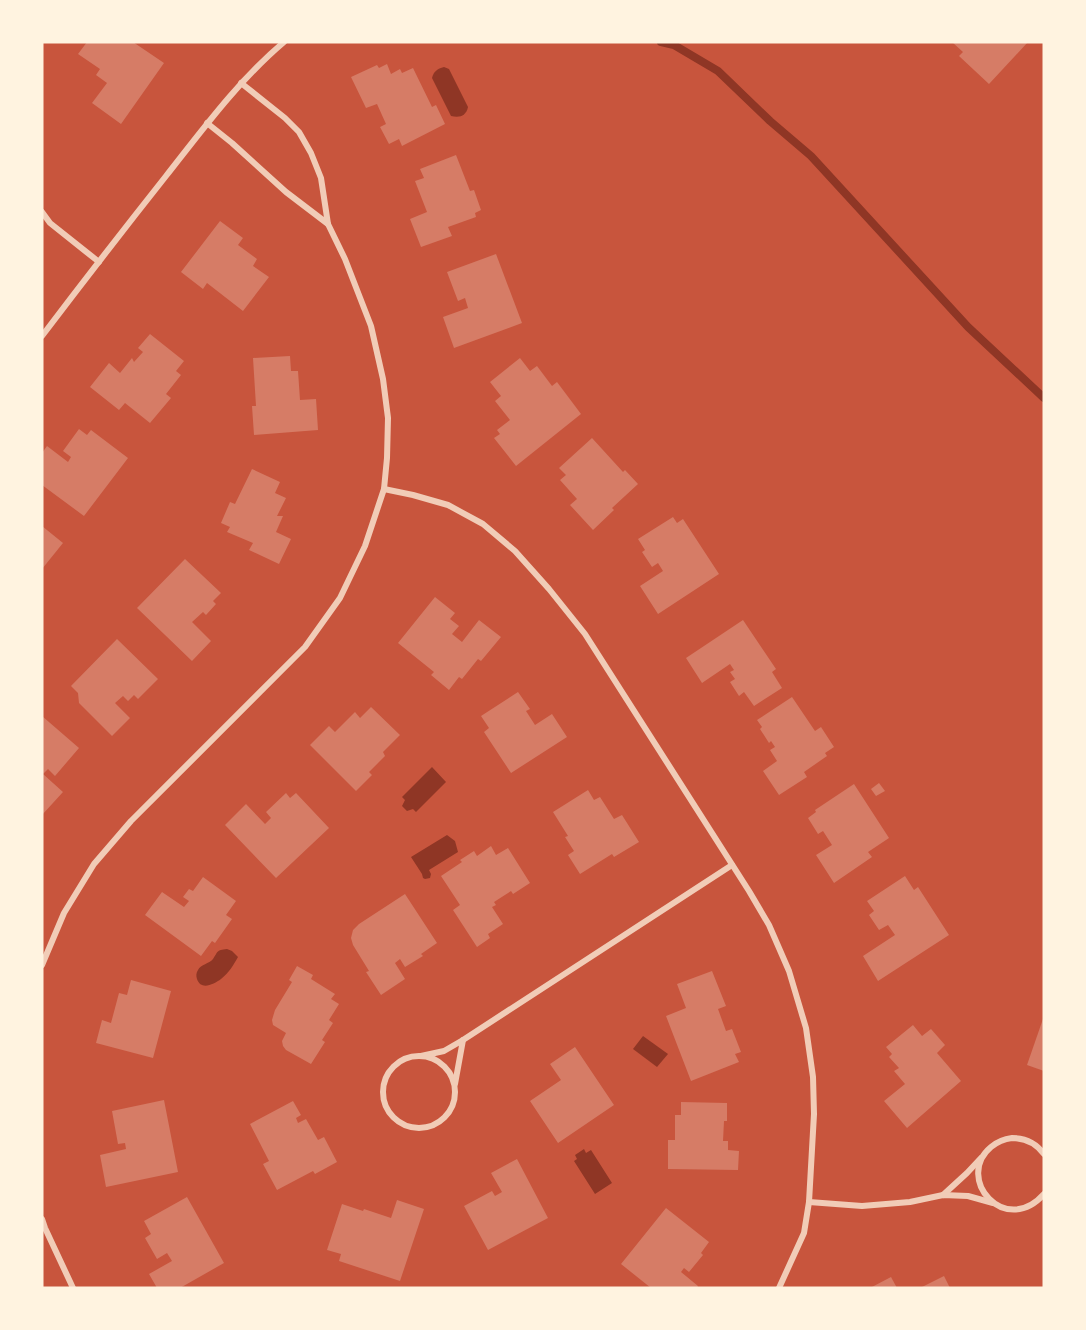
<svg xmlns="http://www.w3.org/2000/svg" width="1086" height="1330" viewBox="0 0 1086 1330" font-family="'Asap Condensed',sans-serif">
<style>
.water{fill:#8f3625}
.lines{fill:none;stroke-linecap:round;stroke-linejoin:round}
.stream{stroke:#8f3625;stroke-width:8}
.building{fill:#d67c66}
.minor{stroke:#f1ccb7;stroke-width:6}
</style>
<rect width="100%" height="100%" fill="#c8553d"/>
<g class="water">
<path d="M444,67L449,69L468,107C466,116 460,118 451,116L432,78C434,71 437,69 444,67Z"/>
<polygon points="432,767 446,782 416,812 413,809 407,811 402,806 405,800 402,797"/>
<polygon points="447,835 455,841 458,852 429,870 431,874 430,878 425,879 423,878 422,874 411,857"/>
<path d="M227,949L232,951L238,957C234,964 229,973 221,979C214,984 201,991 197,979C196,976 196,973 198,970C201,964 209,964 213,959C218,952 216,950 227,949Z"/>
<polygon points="643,1036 668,1054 657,1067 633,1049"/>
<polygon points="584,1149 586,1153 591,1150 612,1183 595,1194 574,1161 577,1159 575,1155"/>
</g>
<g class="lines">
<polyline class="stream" points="661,42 674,45 718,71 770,121 811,156 968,327 1044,398"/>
</g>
<g class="building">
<polygon points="87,42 133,42 164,63 121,124 92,103 107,83 96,75 100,69 78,54"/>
<polygon points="952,42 1028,42 989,84 959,56 963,52"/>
<polygon points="387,64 391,74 400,69 402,73 413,68 432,107 436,105 445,124 402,146 399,139 389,144 380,127 386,124 377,104 366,108 351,77 377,65 379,68"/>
<polygon points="456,155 470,191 474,190 481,210 475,213 476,217 448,227 452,236 421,247 410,219 427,212 415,181 424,178 420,169"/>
<polygon points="220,221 243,238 238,245 257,259 253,266 269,277 243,311 207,283 203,289 181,272"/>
<polygon points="496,254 522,323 454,348 443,317 468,308 465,298 458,301 447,272"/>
<polygon points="150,334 184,361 176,371 181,375 166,394 171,398 150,423 125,403 119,410 90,387 109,363 120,373 132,358 134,362 143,352 138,348"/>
<polygon points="290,356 291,371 298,371 300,400 316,399 318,430 254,435 252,406 256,406 253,358"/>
<polygon points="520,358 530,371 537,366 552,386 557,382 581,414 516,466 494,438 500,434 497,430 510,420 495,401 501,396 490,382"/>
<polygon points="79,429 87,435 91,430 128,458 84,516 42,485 42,453 47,446 68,462 71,457 63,451"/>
<polygon points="592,438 623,472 625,470 638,484 612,508 614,510 593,530 570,505 577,499 560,480 566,475 559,468"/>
<polygon points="252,469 280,482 275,493 286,498 277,516 283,516 276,532 291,539 279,564 249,550 253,543 227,532 230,527 221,523 230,502 235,504"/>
<polygon points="673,517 677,523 683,519 719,574 658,614 640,586 663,571 658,563 652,567 642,552 645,550 638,539"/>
<polygon points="42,526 63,543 42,569"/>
<polygon points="185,559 221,593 213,601 216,604 206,615 203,612 192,622 211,641 192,661 137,608"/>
<polygon points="435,597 455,613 450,619 459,626 452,634 462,642 479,620 501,637 481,661 478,659 462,679 459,677 449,690 431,675 434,672 398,643"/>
<polygon points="743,620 776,669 772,672 782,688 754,706 744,692 739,696 730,682 735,679 730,672 734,670 730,664 702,683 686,658"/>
<polygon points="117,639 158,679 138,699 134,695 128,701 123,696 115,703 130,718 112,736 79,703 78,693 71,686"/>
<polygon points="518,692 530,709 526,711 535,725 552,714 567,737 511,773 484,732 489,728 481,716"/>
<polygon points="792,697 815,731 821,727 834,747 825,753 827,756 804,772 807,777 779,795 763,771 777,761 770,750 775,747 771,741 769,743 760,729 762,727 757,720"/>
<polygon points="371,707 400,735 383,752 385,756 369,772 372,775 356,791 310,745 329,726 335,732 355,712 360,718"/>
<polygon points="42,716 79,748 55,776 48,769 43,774 63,792 42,815"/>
<polygon points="879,783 885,791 876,796 871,789"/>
<polygon points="854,784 889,838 868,852 872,857 834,883 816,855 832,845 823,831 818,834 808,818 816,812 815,810"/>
<polygon points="588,790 594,800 600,797 614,819 622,815 639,842 614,857 612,854 580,874 568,855 574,851 565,837 568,836 553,812"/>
<polygon points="286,793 290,798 296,793 329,828 276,878 225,825 246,804 265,824 271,818 266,812"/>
<polygon points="491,846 496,855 508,848 530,883 513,894 511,891 494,902 496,905 492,907 503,924 488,934 490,938 477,947 453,910 460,905 441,876 462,862 460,860 474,851 477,856"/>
<polygon points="905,876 914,890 918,887 949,935 878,981 863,956 895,935 888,925 879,930 869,915 874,911 867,901"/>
<polygon points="203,877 236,901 226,915 232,919 215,943 212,941 201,956 145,915 162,892 184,907 189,901 183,897 189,889 193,891"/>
<polygon points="405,894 437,943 421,954 423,956 405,967 400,959 395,963 405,979 381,995 366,972 369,971 353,945 351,938 353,930 359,924"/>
<polygon points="297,966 313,975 311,979 335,994 331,999 339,1004 329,1020 333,1023 322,1040 325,1042 311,1064 286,1050 283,1046 282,1041 286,1033 273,1025 272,1020 275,1010 292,982 289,980"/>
<polygon points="712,971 726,1006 718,1009 726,1031 732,1029 741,1052 735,1054 739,1062 691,1081 666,1016 686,1008 677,984"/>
<polygon points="131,980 171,991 153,1058 96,1043 102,1020 111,1023 119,993 127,995"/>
<polygon points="1044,1016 1044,1071 1027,1065"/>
<polygon points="913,1025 922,1036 931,1029 945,1045 937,1053 961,1081 907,1128 884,1101 905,1084 894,1071 899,1068 889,1057 892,1054 886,1047"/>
<polygon points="575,1047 614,1105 558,1143 530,1101 561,1080 550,1064"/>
<polygon points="164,1100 178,1172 106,1187 100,1155 126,1149 125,1143 118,1144 112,1111"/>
<polygon points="293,1101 301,1115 296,1118 298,1123 306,1119 318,1140 324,1137 337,1162 315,1174 313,1171 277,1190 263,1164 269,1161 250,1124"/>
<polygon points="681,1102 727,1103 727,1121 724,1121 723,1141 728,1141 728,1150 739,1151 738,1170 668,1169 668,1140 675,1140 675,1115 681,1115"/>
<polygon points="517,1159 548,1218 488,1250 464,1206 492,1191 495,1196 502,1192 491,1173"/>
<polygon points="187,1197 224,1263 180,1288 157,1288 149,1274 172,1261 167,1253 157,1259 145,1238 151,1234 144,1221"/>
<polygon points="397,1200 424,1209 400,1281 339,1261 341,1254 327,1250 342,1204 363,1211 364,1209 391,1218"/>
<polygon points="666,1208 709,1242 701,1253 703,1255 689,1272 684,1268 681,1272 698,1286 697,1288 651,1288 621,1264"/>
<polygon points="944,1276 950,1288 920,1288"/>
<polygon points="891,1277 897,1288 870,1288"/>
</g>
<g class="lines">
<g class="minor">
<polyline points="207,123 232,143 286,192 328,224 321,178 311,153 299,132 285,118 241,83"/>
<polyline points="42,212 50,223 99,262"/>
<path d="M42,336C83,282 124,229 166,176C203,129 238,81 284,42"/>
<polyline points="384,489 413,495 448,505 483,524 515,551 549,589 585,634 749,891 769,925 789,971 806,1028 813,1077 814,1114 809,1202 804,1233 779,1288"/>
<polyline points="42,965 64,913 94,864 131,821 305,647 340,598 365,546 384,489 387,458 388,418 383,379 371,326 345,259 328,224"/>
<polyline points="421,1056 444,1051 463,1040 732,865"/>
<circle cx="419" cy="1092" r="36"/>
<polyline points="455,1084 463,1040"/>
<path d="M1044,1154C1036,1143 1025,1138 1012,1138C1004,1139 997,1142 991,1147C954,1178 1005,1238 1044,1194"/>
<polyline points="943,1195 967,1173 981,1158"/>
<polyline points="809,1202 862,1206 910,1202 943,1195 968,1196 993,1203"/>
<polyline points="42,1219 45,1228 73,1288"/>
</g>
</g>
<rect width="1086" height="1330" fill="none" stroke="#fff3e0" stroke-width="87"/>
</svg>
